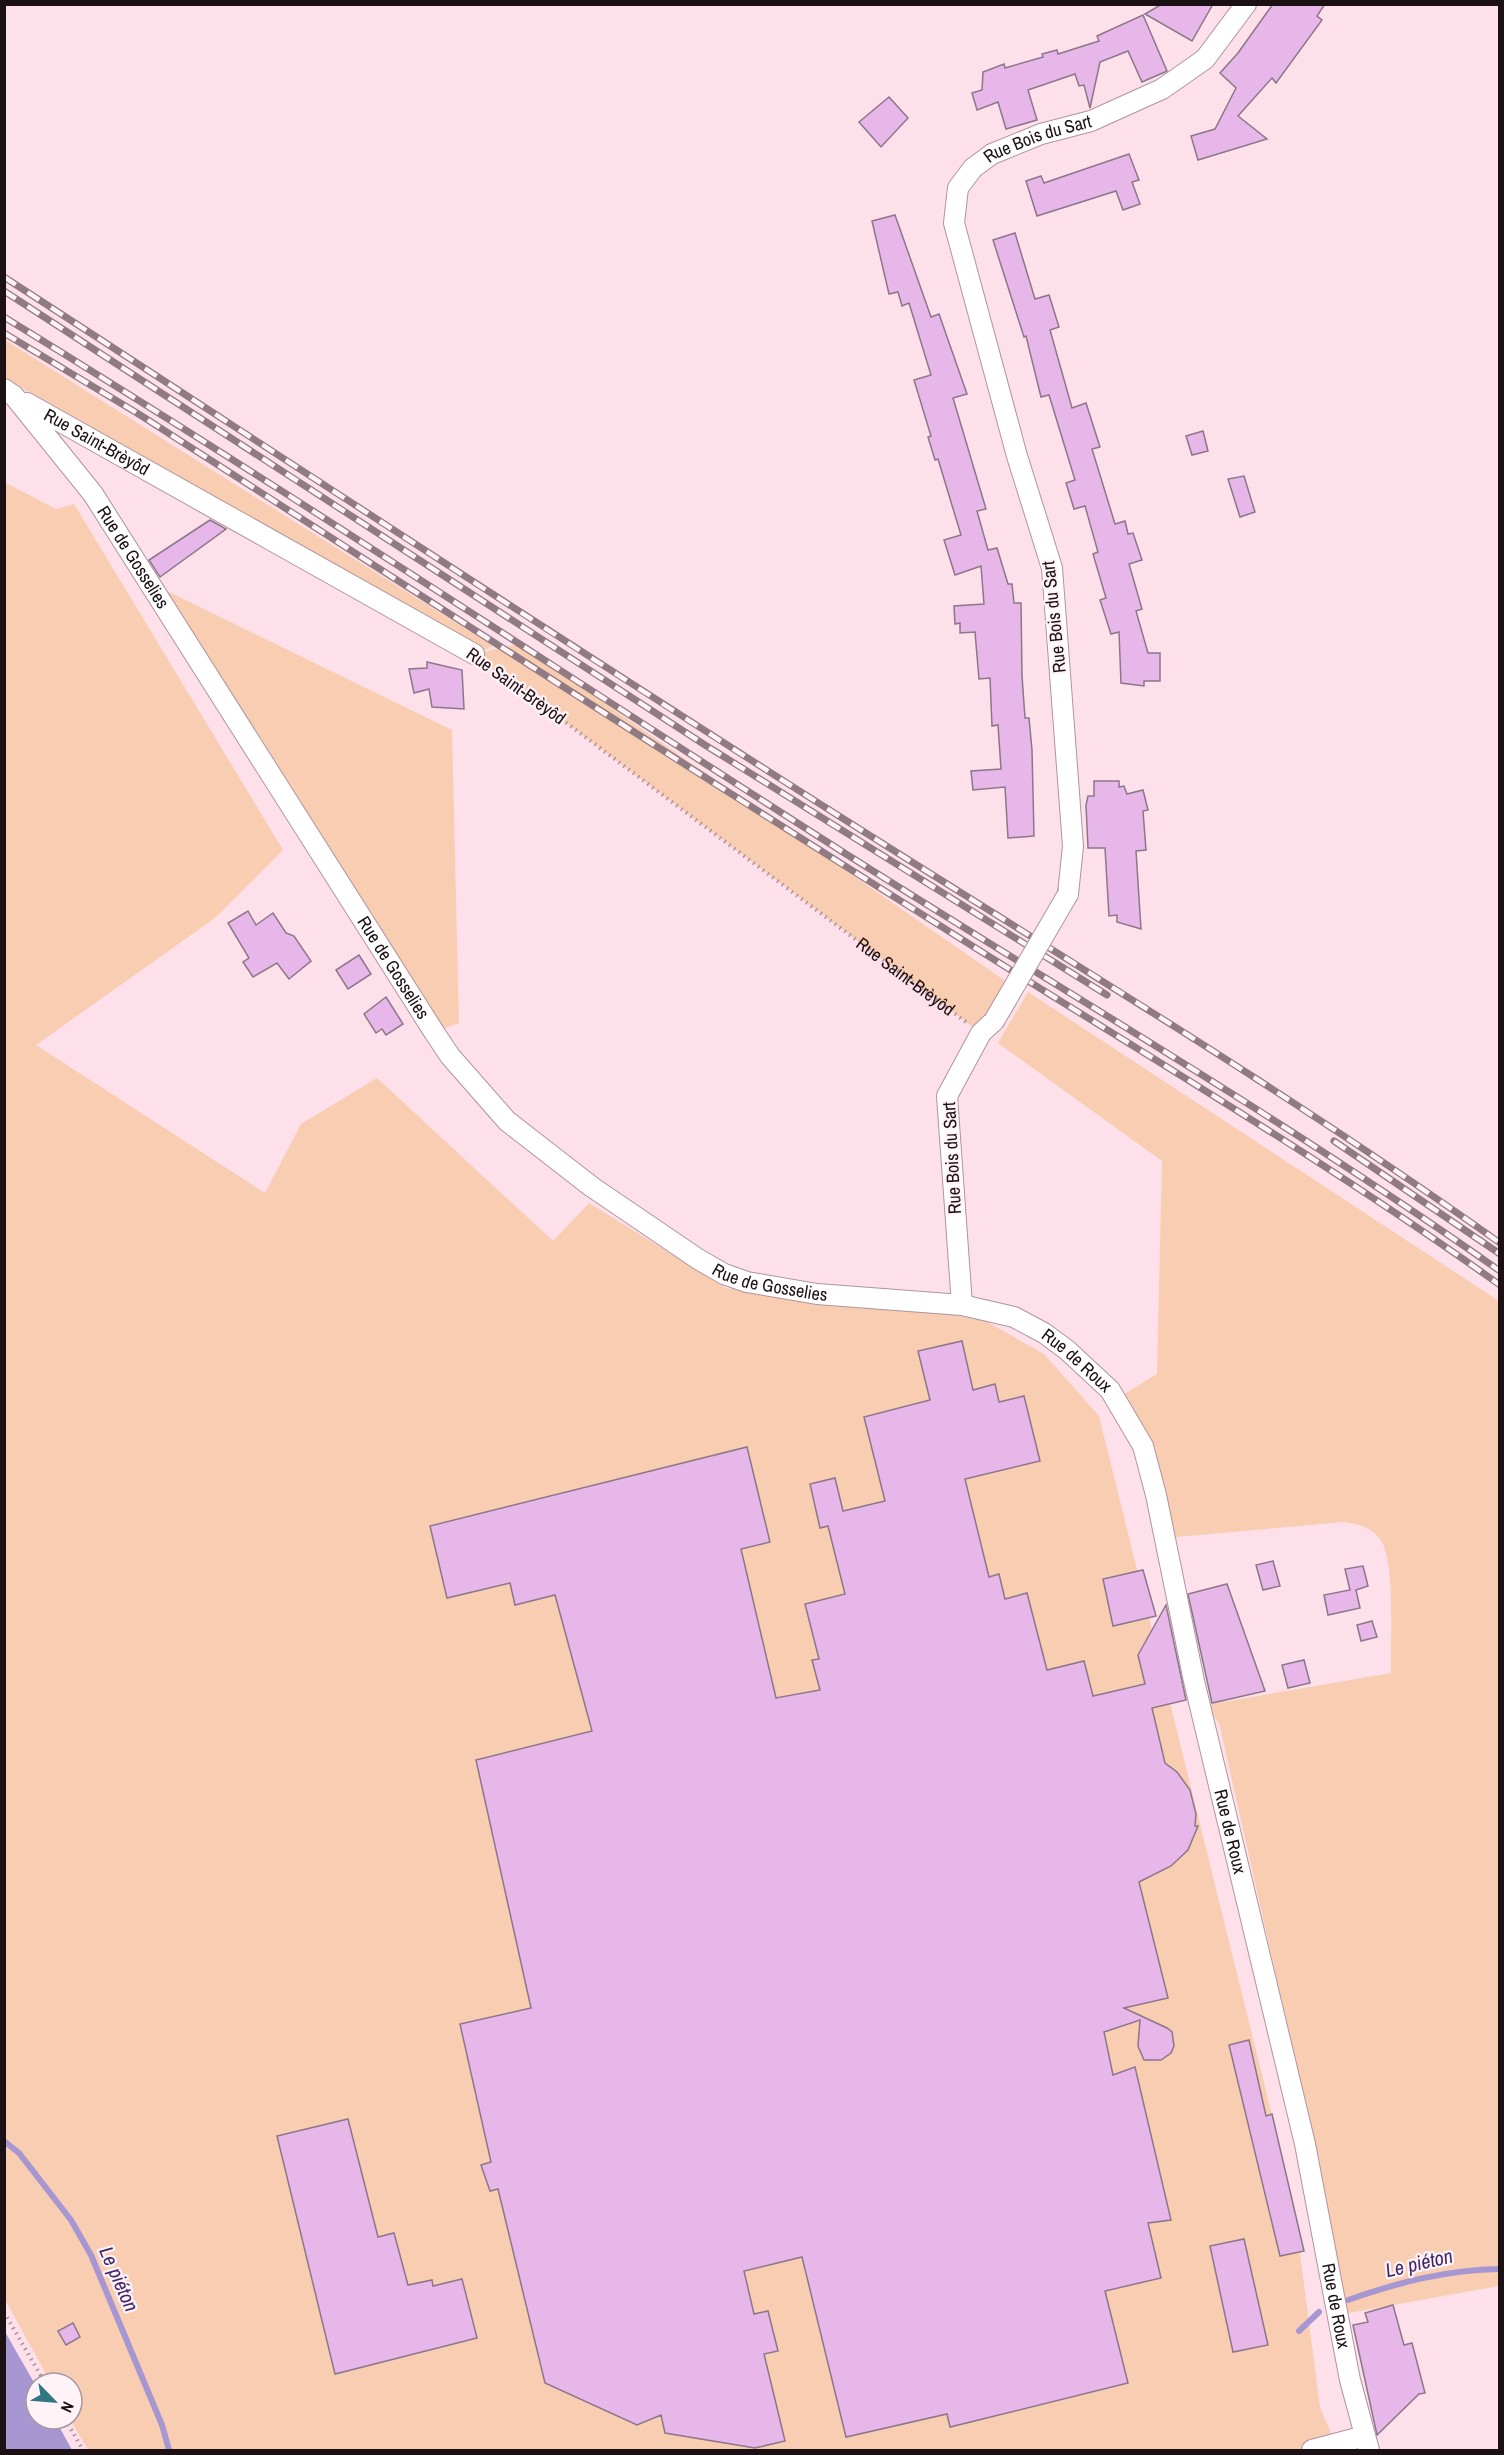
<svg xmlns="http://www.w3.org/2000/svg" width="1504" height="2455" viewBox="0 0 1504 2455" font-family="'Archivo Narrow',sans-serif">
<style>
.green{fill:#f8cdb2}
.water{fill:#a696d2}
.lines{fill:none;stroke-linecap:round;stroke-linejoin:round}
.stream{stroke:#a696d2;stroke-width:6}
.building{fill:#e8b7e9;stroke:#8a778a;stroke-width:1.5}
.minor-casing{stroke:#b0949e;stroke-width:22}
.path{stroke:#a99299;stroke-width:4;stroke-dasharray:1.5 4.5;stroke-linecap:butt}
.minor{stroke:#fff;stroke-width:20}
.rail-casing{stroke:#8f7b81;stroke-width:7}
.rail{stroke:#fff3f7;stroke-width:4.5;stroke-dasharray:14;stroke-linecap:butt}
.minor-bridge-casing{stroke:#b0949e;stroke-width:22;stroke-linecap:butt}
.minor-bridge{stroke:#fff;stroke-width:20}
.labels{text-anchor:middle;stroke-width:4.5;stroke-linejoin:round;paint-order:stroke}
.street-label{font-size:18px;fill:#1b1114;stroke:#fff3f7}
.water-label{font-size:20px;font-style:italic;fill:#3e256c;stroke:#fff3f7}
</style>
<rect width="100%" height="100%" fill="#fee0ea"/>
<g class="green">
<polygon points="5,340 493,646 479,653 519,644 1014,987 981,1033 474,654 5,378"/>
<polygon points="4,482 56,509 74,504 283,850 215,918 36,1045 265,1193 301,1124 377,1078 553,1241 589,1203 726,1288 797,1299 973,1314 1044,1354 1099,1416 1293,2200 1320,2407 1338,2450 88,2450 70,2419 72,2383 51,2383 4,2298"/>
<polygon points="167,591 452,730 459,1023 434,1032"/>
<path d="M1028,992L1499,1301V2286L1338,2315L1303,2095L1219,1723L1205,1705L1391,1673C1390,1644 1396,1560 1380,1539C1371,1527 1358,1524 1344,1522L1165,1538L1121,1396L1157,1374L1162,1161L998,1043Z"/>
</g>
<polygon class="water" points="4,2330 36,2386 36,2419 55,2419 72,2450 5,2450"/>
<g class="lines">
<g class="stream">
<polyline points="4,2141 19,2153 71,2220 91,2255 162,2425 169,2450"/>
<path d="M1348,2300C1399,2282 1446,2270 1500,2269"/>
<polyline points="1299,2331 1319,2312"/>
</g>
</g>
<g class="building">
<polygon points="1162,4 1213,4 1192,41 1145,14"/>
<polygon points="1273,4 1325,4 1317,16 1322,20 1276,83 1272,78 1238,116 1267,139 1198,160 1191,136 1215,129 1236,88 1220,73 1238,53"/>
<polygon points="1143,15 1167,71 1165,72 1142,82 1128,51 1100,62 1090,108 1084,85 1079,86 1075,74 1028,90 1037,120 1006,129 998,102 977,110 972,93 982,90 983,72 1004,64 1005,68 1043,57 1042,54 1057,50 1058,54 1099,41 1097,36"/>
<polygon points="889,97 908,118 881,147 859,122"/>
<polygon points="1129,154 1139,180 1132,182 1140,204 1123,210 1116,191 1037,216 1026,181 1041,176 1044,183"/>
<polygon points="895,215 931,317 939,314 967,394 953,398 986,509 977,511 988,550 997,548 1008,584 1012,584 1014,603 1021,603 1022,676 1025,718 1029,718 1032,750 1034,836 1008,838 1005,787 973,790 971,771 1001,769 998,725 992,726 990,678 979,679 975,632 960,633 960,623 955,624 954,606 984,604 981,566 955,575 944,540 961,535 938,459 935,460 928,437 931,436 914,380 931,375 909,303 902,306 898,292 889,294 872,221"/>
<polygon points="1015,233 1035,299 1049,295 1059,327 1050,330 1072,408 1086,403 1100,447 1092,449 1115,524 1125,521 1128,534 1133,533 1142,560 1129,564 1142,609 1136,611 1148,653 1160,653 1160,681 1144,681 1144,686 1121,683 1119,632 1111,634 1100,600 1106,598 1093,554 1098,552 1085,506 1074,509 1066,483 1075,480 1049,395 1041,397 1026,336 1024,337 993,240"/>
<polygon points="1203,431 1208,451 1192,455 1186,436"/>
<polygon points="1244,476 1255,512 1240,517 1228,479"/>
<polygon points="210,520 226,529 160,577 149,560"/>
<polygon points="427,662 462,670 464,709 432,707 429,689 414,693 409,669 427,668"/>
<polygon points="1094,781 1119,781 1119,787 1124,786 1127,794 1143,790 1148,810 1143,811 1146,850 1136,851 1141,929 1117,922 1117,915 1109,916 1105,848 1088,848 1086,805 1088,796 1094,796"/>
<polygon points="248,911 256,925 273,913 286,933 294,936 311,961 289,979 277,963 253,977 243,962 249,958 228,923"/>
<polygon points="359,955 371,974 348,989 336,970"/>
<polygon points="386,997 403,1024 386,1035 382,1029 376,1033 364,1014"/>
<polygon points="962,1341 973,1390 995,1384 999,1402 1024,1396 1040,1461 965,1479 989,1577 999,1574 1005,1599 1027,1593 1047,1670 1084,1661 1093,1696 1145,1684 1138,1655 1166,1605 1186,1700 1152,1708 1165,1763 1177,1772 1190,1790 1196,1814 1195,1826 1198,1826 1188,1850 1171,1866 1139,1882 1168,1998 1124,2008 1167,2028 1172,2032 1174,2046 1171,2053 1161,2060 1144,2060 1138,2046 1140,2020 1104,2032 1113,2075 1135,2067 1171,2220 1148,2223 1161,2278 1105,2291 1128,2383 950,2427 947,2414 846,2437 802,2257 744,2271 754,2314 768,2311 778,2351 764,2354 785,2441 755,2448 665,2433 661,2415 637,2425 545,2383 498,2189 490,2191 481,2165 491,2162 460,2024 531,2008 476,1760 592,1731 555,1595 515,1605 510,1583 447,1598 430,1526 747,1447 770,1542 741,1549 776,1698 820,1690 812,1660 819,1659 805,1604 845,1594 828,1526 820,1528 810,1484 835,1478 843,1511 885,1501 864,1417 930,1400 918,1351"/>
<polygon points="1273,1561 1280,1586 1263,1590 1256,1565"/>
<polygon points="1363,1566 1368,1586 1356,1590 1360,1608 1328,1615 1324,1595 1350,1590 1345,1569"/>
<polygon points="1143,1570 1156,1616 1113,1626 1103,1579"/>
<polygon points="1227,1584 1265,1691 1212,1703 1188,1594"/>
<polygon points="1372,1621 1377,1637 1361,1641 1357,1625"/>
<polygon points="1304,1660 1310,1683 1288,1688 1282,1665"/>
<polygon points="1249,2040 1266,2116 1272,2114 1304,2251 1280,2256 1229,2045"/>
<polygon points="348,2119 378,2237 394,2233 408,2285 432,2280 433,2286 462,2279 477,2338 335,2374 277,2136"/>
<polygon points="1244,2239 1268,2345 1233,2352 1210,2246"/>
<polygon points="1393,2305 1404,2345 1412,2343 1425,2393 1419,2394 1377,2435 1353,2325 1368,2322 1365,2313"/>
<polygon points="73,2323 80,2337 66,2345 58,2331"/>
</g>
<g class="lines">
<defs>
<g id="minor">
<path id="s2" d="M4,389L14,396L93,494L434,1032L450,1056L507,1121L592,1187L698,1259L724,1274L747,1282L817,1294L962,1305L1014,1317L1044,1333L1067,1350L1110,1390L1143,1446L1156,1495L1194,1681L1305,2144L1350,2380L1369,2450"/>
<path id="s3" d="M27,403L474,654"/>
<path id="s4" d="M1068,894L1073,846L1052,568L1017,456L954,223L958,188L973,168L992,154L1041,134L1091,121L1162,89L1205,59L1246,4"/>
<polyline points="962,1305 947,1096 981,1033 994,1021"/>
<polyline points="1312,2450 1365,2436"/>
</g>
</defs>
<use href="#minor" class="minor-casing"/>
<g class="path">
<path id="s1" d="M489,665L966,1022"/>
<polyline points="4,2312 45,2383"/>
<polyline points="65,2419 83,2450"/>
</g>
<use href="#minor" class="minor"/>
<defs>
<g id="rail">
<path d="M4,277C282,457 559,639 839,816C1060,956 1286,1091 1500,1243"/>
<polyline points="4,291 705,745 1107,995"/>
<path d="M4,317C288,491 565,675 846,854C1065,992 1288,1122 1500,1271"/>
<path d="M4,333L137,413C404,584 670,757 939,925C1127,1044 1319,1156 1500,1285"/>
<polyline points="1334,1141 1500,1254"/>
</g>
</defs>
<use href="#rail" class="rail-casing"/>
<use href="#rail" class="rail"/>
<defs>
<polyline id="minor-bridge" points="994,1021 1068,894"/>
</defs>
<use href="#minor-bridge" class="minor-bridge-casing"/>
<use href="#minor-bridge" class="minor-bridge"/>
</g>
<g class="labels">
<g class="street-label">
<text dy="6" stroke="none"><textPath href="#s4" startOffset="818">Rue Bois du Sart</textPath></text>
<text dy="6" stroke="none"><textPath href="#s3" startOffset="80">Rue Saint-Brèyôd</textPath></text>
<text dy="6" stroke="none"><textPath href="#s2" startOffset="213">Rue de Gosselies</textPath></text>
<text transform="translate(1054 617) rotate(-96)" y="6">Rue Bois du Sart</text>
<text transform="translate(516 686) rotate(36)" y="6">Rue Saint-Brèyôd</text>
<text dy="6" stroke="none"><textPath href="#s2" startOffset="699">Rue de Gosselies</textPath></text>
<text dy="6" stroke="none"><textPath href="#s1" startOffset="520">Rue Saint-Brèyôd</textPath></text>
<text transform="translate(952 1158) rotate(-93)" y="6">Rue Bois du Sart</text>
<text dy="6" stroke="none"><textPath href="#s2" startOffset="1203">Rue de Gosselies</textPath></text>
<text dy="6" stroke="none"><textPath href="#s2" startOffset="1527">Rue de Roux</textPath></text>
<text dy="6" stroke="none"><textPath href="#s2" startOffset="2032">Rue de Roux</textPath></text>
<text dy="6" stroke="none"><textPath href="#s2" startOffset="2518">Rue de Roux</textPath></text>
</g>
<g class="water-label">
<text transform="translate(1419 2263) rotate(-13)" y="7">Le piéton</text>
<text transform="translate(119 2279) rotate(66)" y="7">Le piéton</text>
</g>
</g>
<rect width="1504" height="2455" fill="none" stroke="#1b1114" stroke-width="12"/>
<g transform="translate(54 2401) rotate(115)"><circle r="28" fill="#fff3f7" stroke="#a4999c" stroke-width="1.5"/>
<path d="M0-4.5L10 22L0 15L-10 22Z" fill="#307782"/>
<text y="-9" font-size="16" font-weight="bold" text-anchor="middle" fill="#1b1114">N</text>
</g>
</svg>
